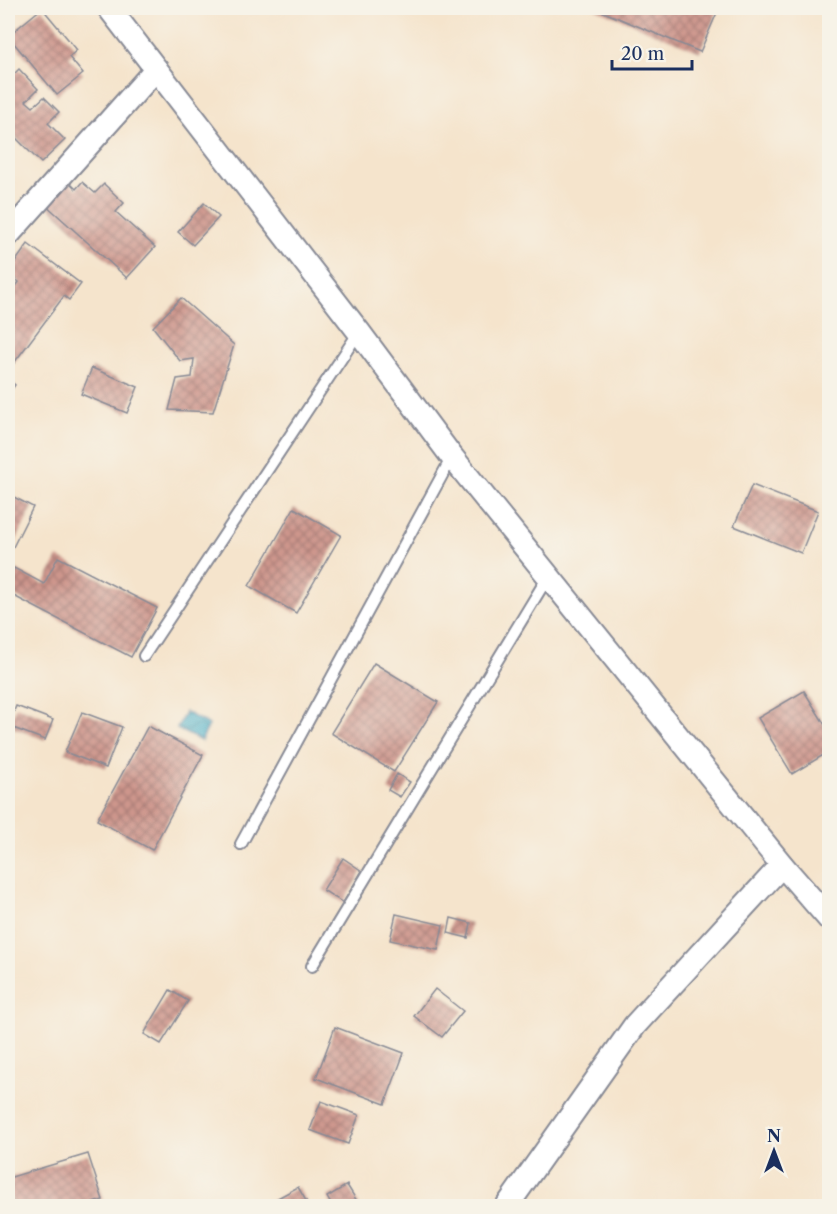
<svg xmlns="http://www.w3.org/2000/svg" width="837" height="1214" viewBox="0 0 837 1214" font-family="'Libre Caslon Text',serif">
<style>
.water{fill:url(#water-waves);stroke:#326e93;stroke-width:1.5}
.building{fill:url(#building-cross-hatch)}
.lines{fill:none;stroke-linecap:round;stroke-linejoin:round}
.service-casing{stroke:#888a95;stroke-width:14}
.minor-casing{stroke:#888a95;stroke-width:26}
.service{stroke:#fff;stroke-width:10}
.minor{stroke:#fff;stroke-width:22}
</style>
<defs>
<pattern id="water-waves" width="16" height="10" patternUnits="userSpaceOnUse" patternTransform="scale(1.5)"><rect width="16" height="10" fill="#48aec8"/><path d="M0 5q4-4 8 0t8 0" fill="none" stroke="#3b8ea6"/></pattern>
<pattern id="building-cross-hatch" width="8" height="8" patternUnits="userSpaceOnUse" patternTransform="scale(1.5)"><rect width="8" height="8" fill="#ce968c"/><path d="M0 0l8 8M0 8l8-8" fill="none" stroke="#a67b76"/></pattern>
</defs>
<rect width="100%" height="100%" fill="#f7f3e8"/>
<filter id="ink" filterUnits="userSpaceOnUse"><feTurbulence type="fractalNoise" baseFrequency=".0167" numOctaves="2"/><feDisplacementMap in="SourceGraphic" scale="12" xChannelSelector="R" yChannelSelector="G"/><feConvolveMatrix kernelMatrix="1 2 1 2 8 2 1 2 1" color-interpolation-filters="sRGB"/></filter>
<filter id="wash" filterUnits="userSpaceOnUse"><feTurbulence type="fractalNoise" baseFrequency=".008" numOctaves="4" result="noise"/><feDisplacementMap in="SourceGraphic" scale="24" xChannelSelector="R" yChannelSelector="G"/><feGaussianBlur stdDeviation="1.35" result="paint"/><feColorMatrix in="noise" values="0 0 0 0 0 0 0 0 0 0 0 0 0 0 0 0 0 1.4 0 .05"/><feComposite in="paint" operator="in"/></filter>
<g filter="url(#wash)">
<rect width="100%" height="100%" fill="#f5e4cc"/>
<polygon class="water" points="185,712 209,725 201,741 177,729"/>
<g id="blocks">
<g class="building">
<polygon points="42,8 77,50 69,57 83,74 57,95 8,36"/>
<polygon points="594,8 719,8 700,52"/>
<polygon points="19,69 38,89 26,101 33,107 44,97 59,112 48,123 65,140 41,163 8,130 8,80"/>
<polygon points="67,180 76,189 82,182 95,193 104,184 124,203 116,212 155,247 127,278 45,204"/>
<polygon points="204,203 219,217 193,245 178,232"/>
<polygon points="28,244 81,284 69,300 64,296 8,371 8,298 19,282 8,272"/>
<polygon points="181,298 234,345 213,412 169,410 177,379 192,377 194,359 180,361 153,327"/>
<polygon points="92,368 138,387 127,413 81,394"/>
<polygon points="8,379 15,385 8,395"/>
<polygon points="752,485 818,511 801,553 734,526"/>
<polygon points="8,494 33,507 10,553 8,551"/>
<polygon points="294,508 341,535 296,613 249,586"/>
<polygon points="58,557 157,608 131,657 8,593 8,581 14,568 44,584"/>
<polygon points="374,663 438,702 394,772 331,733"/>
<polygon points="804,691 830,733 830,751 792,774 758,718"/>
<polygon points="16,706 53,720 45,740 8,726"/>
<polygon points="82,712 122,727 106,768 65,752"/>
<polygon points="148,726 203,755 152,850 97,820"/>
<polygon points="397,774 410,782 400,797 388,790"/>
<polygon points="343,858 362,871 343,903 323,890"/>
<polygon points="396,914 443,925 438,950 390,940"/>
<polygon points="451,918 471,923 468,938 448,933"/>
<polygon points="435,989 463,1011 442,1037 414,1016"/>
<polygon points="170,990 188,1001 161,1044 144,1034"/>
<polygon points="335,1027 404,1053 385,1104 316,1078"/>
<polygon points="321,1101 359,1115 348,1144 310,1130"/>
<polygon points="88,1154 103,1200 83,1206 13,1206 8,1187 8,1178"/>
<polygon points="347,1185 360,1206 332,1206 327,1197"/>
<polygon points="298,1187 309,1206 263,1206"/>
</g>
</g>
</g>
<g filter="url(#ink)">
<use href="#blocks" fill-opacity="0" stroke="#888a95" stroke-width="1.5"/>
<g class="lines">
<defs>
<g id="service">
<polyline points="144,656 359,332"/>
<polyline points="241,844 452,457"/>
<polyline points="312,966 549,575"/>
</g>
<g id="minor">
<polyline points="109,8 359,332 452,457 782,865 830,920"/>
<polyline points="8,235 156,69"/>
<polyline points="507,1206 635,1025 782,865"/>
</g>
</defs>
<use href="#service" class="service-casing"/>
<use href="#minor" class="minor-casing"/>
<use href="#service" class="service"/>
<use href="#minor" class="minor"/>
</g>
</g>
<rect width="837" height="1214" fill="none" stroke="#f7f3e8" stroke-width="30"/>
<g transform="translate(774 1151)" stroke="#f7f3e8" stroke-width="4.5" paint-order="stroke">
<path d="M0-4.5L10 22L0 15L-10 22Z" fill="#1b2f5e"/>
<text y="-9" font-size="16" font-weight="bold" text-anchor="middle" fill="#1b2f5e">N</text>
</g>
<path d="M612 60v9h80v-9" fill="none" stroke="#1b2f5e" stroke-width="3"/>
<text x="621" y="60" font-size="18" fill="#1b2f5e" stroke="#f7f3e8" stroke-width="4.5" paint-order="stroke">20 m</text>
</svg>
